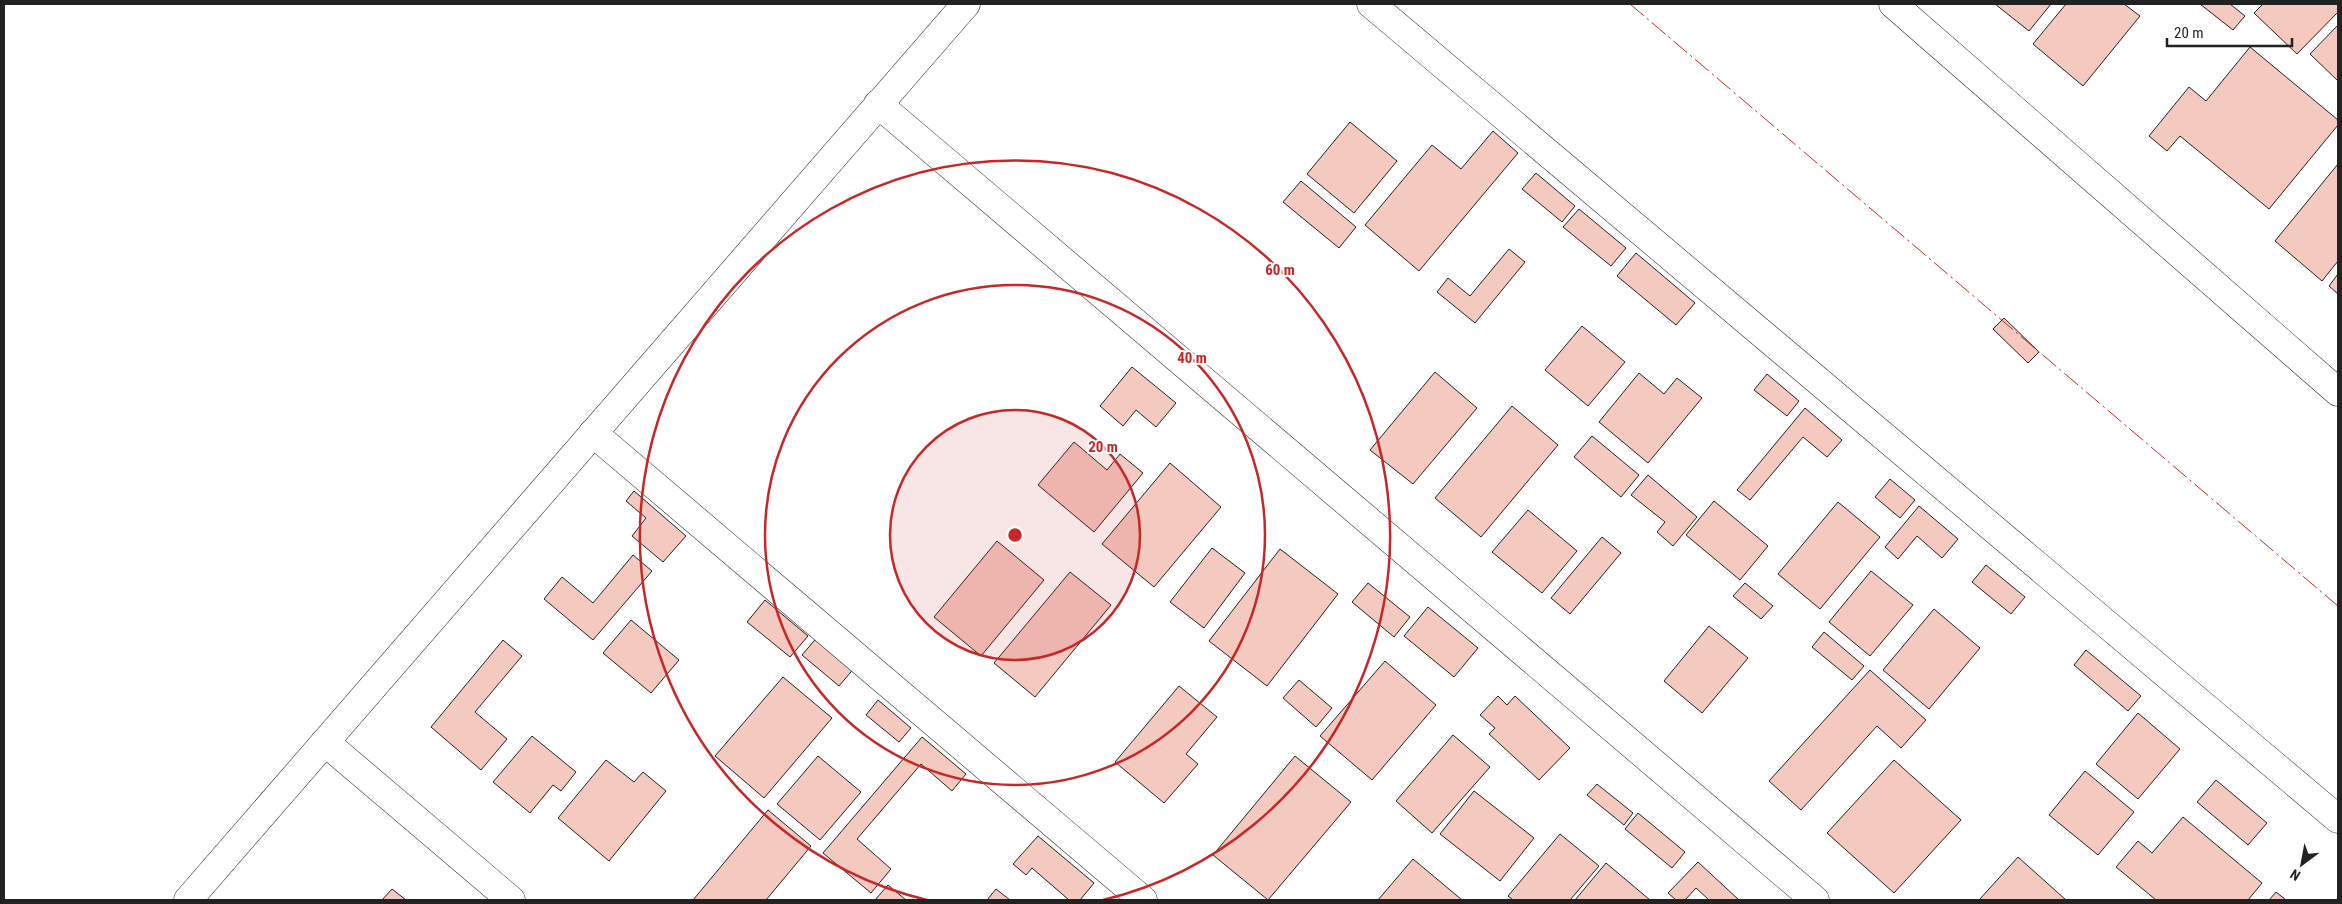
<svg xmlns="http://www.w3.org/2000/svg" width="2342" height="904" viewBox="0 0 2342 904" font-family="'Roboto Condensed',sans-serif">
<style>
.building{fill:#f3c9c0;stroke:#222}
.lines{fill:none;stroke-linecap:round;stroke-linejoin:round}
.minor-casing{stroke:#222;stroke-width:29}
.minor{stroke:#fff;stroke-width:28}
.power{stroke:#c62828;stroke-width:1;stroke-dasharray:18 4 2.5 4;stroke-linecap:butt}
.ring{fill:none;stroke:#c62828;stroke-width:2.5}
.centre{fill:#c62828;stroke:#fff;stroke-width:2.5}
.ring-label{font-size:15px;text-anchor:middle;font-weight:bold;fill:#c62828;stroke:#fff;stroke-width:4;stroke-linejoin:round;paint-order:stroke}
</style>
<rect width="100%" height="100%" fill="#fff"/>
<g class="building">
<polygon points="1995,4 2051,4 2029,31"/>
<polygon points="2066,4 2124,4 2140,16 2083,86 2033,44"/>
<polygon points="2200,4 2230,4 2245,16 2233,30"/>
<polygon points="2263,4 2338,4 2338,12 2297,54 2254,13"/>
<polygon points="2338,25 2338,81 2310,54"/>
<polygon points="2250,47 2338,120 2338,125 2269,209 2180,136 2167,151 2149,136 2189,87 2206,101"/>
<polygon points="1350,122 1397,161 1354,213 1307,174"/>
<polygon points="1493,131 1518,153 1419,271 1365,225 1432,145 1461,169"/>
<polygon points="2338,164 2338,261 2322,281 2275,241"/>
<polygon points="1536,173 1575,206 1562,222 1522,189"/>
<polygon points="1301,181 1356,227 1339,248 1283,202"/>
<polygon points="1579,209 1626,248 1611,266 1563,227"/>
<polygon points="1509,249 1525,262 1475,323 1437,292 1448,278 1470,296"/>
<polygon points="1636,253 1695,303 1676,325 1617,276"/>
<polygon points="2338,274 2338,294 2329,286"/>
<polygon points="2004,318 2039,352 2028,363 1993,329"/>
<polygon points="1582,326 1625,362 1588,406 1545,370"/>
<polygon points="1132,367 1176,403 1156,427 1136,410 1123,426 1100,406"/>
<polygon points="1435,372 1477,408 1413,484 1370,450"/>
<polygon points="1639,373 1664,394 1677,378 1702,398 1648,463 1599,422"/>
<polygon points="1767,374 1799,401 1787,416 1754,390"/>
<polygon points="1512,406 1558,445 1481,537 1435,498"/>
<polygon points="1805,408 1842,440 1827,457 1803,437 1750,500 1737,490"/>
<polygon points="1592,436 1639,475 1621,497 1574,457"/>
<polygon points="1074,442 1107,470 1120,454 1143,473 1094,532 1038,485"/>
<polygon points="1170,463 1221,507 1154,587 1102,544"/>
<polygon points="1648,475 1697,517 1673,546 1657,532 1665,522 1631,495"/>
<polygon points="1890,479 1915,500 1900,518 1875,497"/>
<polygon points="634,491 686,536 663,562 632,536 646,518 626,501"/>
<polygon points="1714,501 1768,546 1740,580 1686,535"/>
<polygon points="1838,502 1880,537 1820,609 1778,574"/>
<polygon points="1919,506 1958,539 1942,558 1917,536 1898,559 1885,547"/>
<polygon points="1528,510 1577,551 1542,593 1492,552"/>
<polygon points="1602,537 1621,553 1570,614 1551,598"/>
<polygon points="997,541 1044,580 981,656 934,617"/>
<polygon points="1212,548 1245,573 1204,628 1170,602"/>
<polygon points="1280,549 1338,594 1267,686 1209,641"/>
<polygon points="633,555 652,571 593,640 544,599 562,577 593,603"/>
<polygon points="1986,565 2025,597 2011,614 1972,582"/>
<polygon points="1871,571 1913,605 1870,656 1829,622"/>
<polygon points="1070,572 1111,605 1035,697 994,663"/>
<polygon points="1368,583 1410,617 1394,637 1352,602"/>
<polygon points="1745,583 1773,606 1761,619 1733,596"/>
<polygon points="765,600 808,636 790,657 747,622"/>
<polygon points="1428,607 1478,648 1454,677 1404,636"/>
<polygon points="1934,609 1980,648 1929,709 1883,670"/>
<polygon points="631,620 679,660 651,693 603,653"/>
<polygon points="1709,626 1748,658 1702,713 1664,681"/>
<polygon points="1824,632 1864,666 1852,680 1812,647"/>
<polygon points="820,634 856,666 839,686 802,655"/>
<polygon points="503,640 522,656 475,712 507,739 481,770 431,727"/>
<polygon points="2086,650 2141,696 2128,711 2074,665"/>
<polygon points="1385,661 1436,705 1372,780 1320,736"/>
<polygon points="1870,670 1926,720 1901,748 1877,726 1801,810 1769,781"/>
<polygon points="783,677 832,718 764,798 715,756"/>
<polygon points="1299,680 1332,708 1316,727 1283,698"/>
<polygon points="1179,686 1217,717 1186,754 1198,764 1164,803 1115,762"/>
<polygon points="1498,696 1507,705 1515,696 1570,748 1539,780 1489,734 1495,728 1480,715"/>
<polygon points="878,700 911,728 899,742 866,715"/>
<polygon points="2138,713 2180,749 2138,799 2096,764"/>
<polygon points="1453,735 1490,767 1432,833 1396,801"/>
<polygon points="532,736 576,772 561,791 553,785 530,813 493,782"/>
<polygon points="922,737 966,774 952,791 921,764 857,839 891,869 871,893 823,853"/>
<polygon points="818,756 861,792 820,840 777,804"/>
<polygon points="1295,756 1351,802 1268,900 1213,855"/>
<polygon points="606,760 634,782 643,772 666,791 609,861 558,818"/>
<polygon points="1894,760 1961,820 1894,893 1827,833"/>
<polygon points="2085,771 2134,812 2098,855 2049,815"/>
<polygon points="2216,780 2267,823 2248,845 2197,802"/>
<polygon points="1597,784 1633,813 1624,825 1587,795"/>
<polygon points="1474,791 1534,838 1500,881 1440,834"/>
<polygon points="768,810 811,846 766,900 693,900"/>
<polygon points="1638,813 1685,852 1672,868 1625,829"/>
<polygon points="2183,817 2262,883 2248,900 2156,900 2116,867 2138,841 2152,853"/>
<polygon points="1560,834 1599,866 1570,900 1513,900 1508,896"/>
<polygon points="1038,836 1094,883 1080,900 1069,900 1032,868 1026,875 1013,864"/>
<polygon points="2018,857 2066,900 1979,900"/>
<polygon points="1413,859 1462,900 1378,900"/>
<polygon points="1698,862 1739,900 1709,900 1696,888 1685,900 1676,900 1668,893"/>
<polygon points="1606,863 1650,900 1575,900"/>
<polygon points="888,885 906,900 875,900"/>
<polygon points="392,889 406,900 382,900"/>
<polygon points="996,889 1010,900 987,900"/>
<polygon points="2276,892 2286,900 2269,900"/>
</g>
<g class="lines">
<defs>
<g id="minor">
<polyline points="1371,4 2338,819"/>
<polyline points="1893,4 2338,392"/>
<polyline points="878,104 1815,900"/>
<polyline points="593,433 1143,900"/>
<polyline points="325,742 511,900"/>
<polyline points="188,900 966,4"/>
</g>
</defs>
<use href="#minor" class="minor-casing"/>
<use href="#minor" class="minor"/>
<polyline class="power" points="1630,4 2338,606"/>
</g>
<circle cx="1015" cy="535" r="125" fill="#c62828" fill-opacity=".12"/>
<g class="ring">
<circle cx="1015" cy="535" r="125"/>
<circle cx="1015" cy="535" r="250"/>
<path d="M927 900A375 375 0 1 1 1103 900"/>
</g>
<circle cx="1015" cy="535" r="8" class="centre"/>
<g class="ring-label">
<text x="1280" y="275">60 m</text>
<text x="1192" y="363">40 m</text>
<text x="1103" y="452">20 m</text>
</g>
<rect width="2342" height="904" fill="none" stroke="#222222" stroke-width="10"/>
<g transform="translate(2302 864) rotate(212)" stroke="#ffffff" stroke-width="4" paint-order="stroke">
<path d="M0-4L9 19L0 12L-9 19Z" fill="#222222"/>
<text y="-8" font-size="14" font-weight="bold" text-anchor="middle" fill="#222222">N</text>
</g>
<path d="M2167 38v8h125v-8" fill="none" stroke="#222222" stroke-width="2.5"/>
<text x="2174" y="38" font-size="15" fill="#222222" stroke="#ffffff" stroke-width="4" paint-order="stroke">20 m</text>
</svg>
